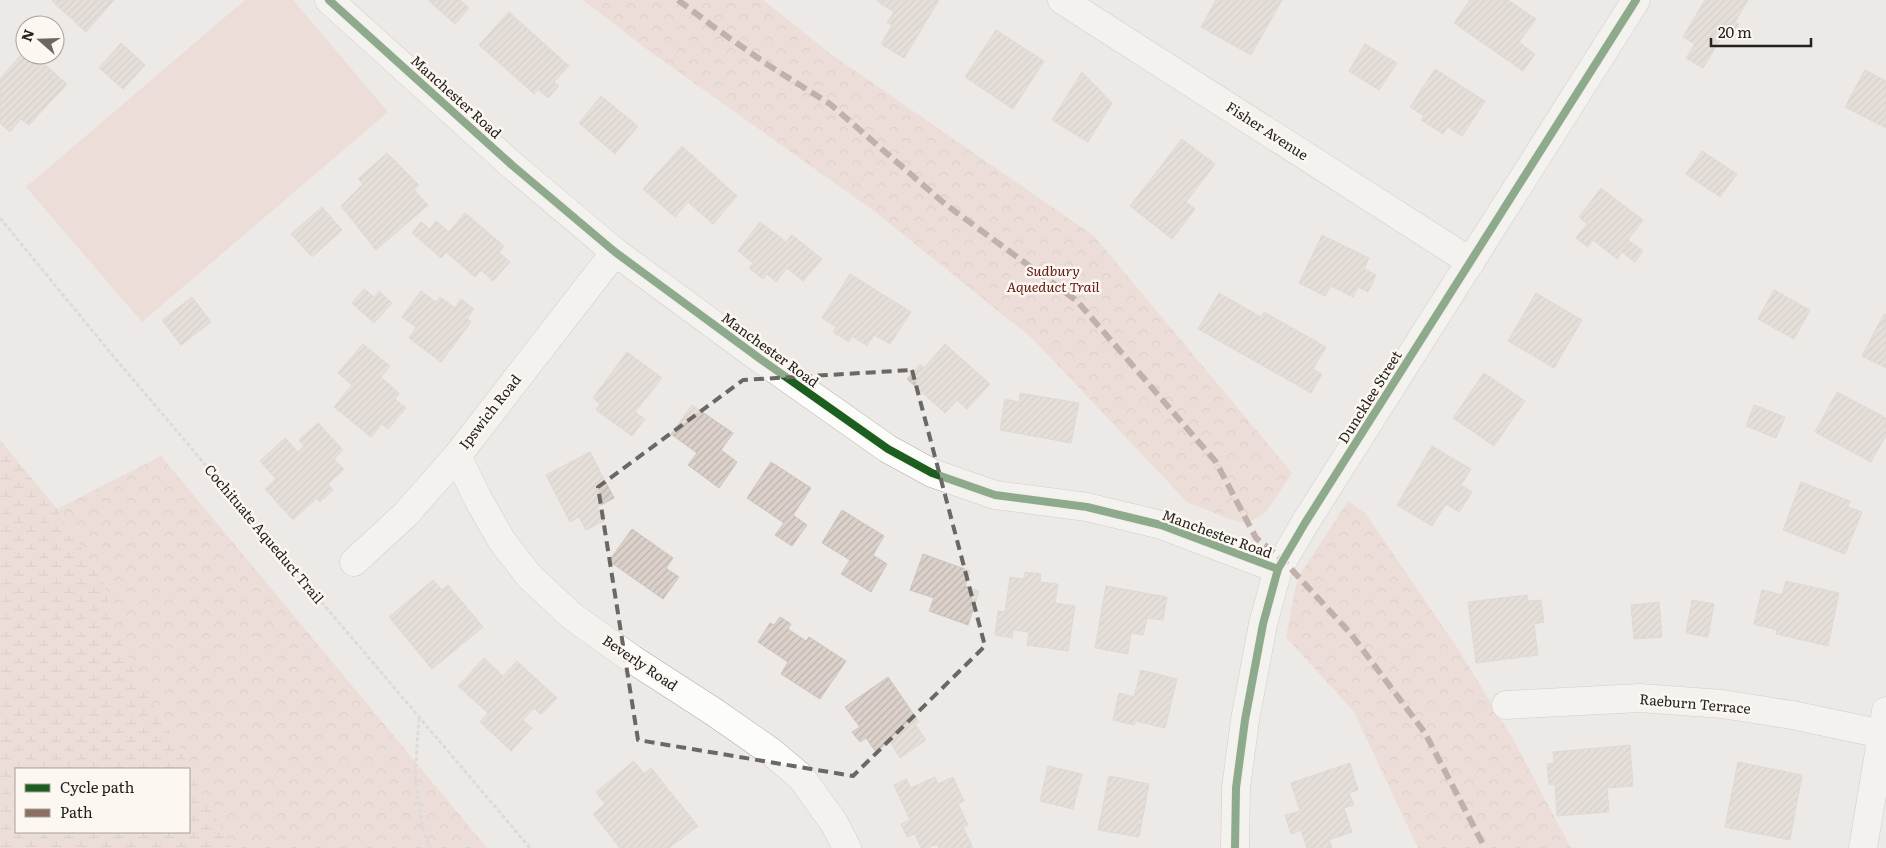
<svg xmlns="http://www.w3.org/2000/svg" width="1886" height="848" viewBox="0 0 1886 848" font-family="Literata,serif">
<style>
.grass{fill:#ebcfc8}
.forest{fill:url(#forest-crowns)}
.wetland{fill:url(#wetland-marsh);fill-rule:evenodd}
.building{fill:url(#building-hatch);stroke:#c9c6c4}
.lines{fill:none;stroke-linecap:round;stroke-linejoin:round}
.minor-casing{stroke:#aeaba9;stroke-width:29}
.path{stroke:#cbcac8;stroke-width:3;stroke-dasharray:4 2.5;stroke-linecap:butt}
.minor{stroke:#fcfcfb;stroke-width:28}
.quiet{stroke:#8d6e63;stroke-width:6;stroke-dasharray:12 6;stroke-linecap:butt}
.cycleway-casing{stroke:#fcf7f0;stroke-width:11}
.cycleway{stroke:#1b5e20;stroke-width:8}
.marked{fill:none;stroke:#6a6865;stroke-width:4;stroke-dasharray:10 6;stroke-linejoin:round}
.labels{text-anchor:middle;stroke-width:5;stroke-linejoin:round;paint-order:stroke}
.street-label{font-size:14px;fill:#24221f;stroke:#fcf7f0}
.park-label{font-size:14px;font-style:italic;fill:#5f1b13;stroke:#fcf7f0}
</style>
<defs>
<pattern id="forest-crowns" width="20" height="18" patternUnits="userSpaceOnUse" patternTransform="scale(1.25)"><rect width="20" height="18" fill="#ebcfc8"/><path d="M2 6a3 3 0 1 1 6 0M12 15a3 3 0 1 1 6 0" fill="none" stroke="#c9b1ab"/></pattern>
<pattern id="wetland-marsh" width="20" height="14" patternUnits="userSpaceOnUse" patternTransform="scale(1.25)"><rect width="20" height="14" fill="#ebcfc8"/><path d="M1 5h8M5 5V1M11 12h8M15 12V8" fill="none" stroke="#c9b1ab"/></pattern>
<pattern id="building-hatch" width="6" height="6" patternUnits="userSpaceOnUse" patternTransform="scale(1.25)"><rect width="6" height="6" fill="#dbd1ca"/><path d="M-1 1l2-2M0 6l6-6M5 7l2-2" fill="none" stroke="#bcb3ad"/></pattern>
</defs>
<rect width="100%" height="100%" fill="#ece9e6"/>
<polygon class="grass" points="245,0 293,0 388,112 142,322 26,187"/>
<g class="forest">
<polygon points="583,0 763,0 832,55 1094,236 1292,473 1268,509 1261,516 1252,520 1242,522 1232,520 1187,502 1033,339 874,211 648,50"/>
<polygon points="161,456 487,848 232,848 184,756 138,679 117,634 103,581 57,509"/>
<polygon points="1348,501 1366,514 1460,652 1513,739 1571,848 1418,848 1354,712 1286,637 1296,585 1301,573"/>
</g>
<path class="wetland" d="M0,440L57,509L103,581L117,634L138,679L184,756L232,848H0ZM16,769H189V832H16Z"/>
<g class="building">
<polygon points="53,0 114,0 86,32 52,1"/>
<polygon points="428,0 460,0 469,8 455,24"/>
<polygon points="878,0 939,0 904,58 881,44 892,25 887,23 894,12 877,1"/>
<polygon points="1216,0 1282,0 1251,55 1201,27"/>
<polygon points="1470,0 1508,0 1536,19 1519,42 1535,54 1523,71 1454,23"/>
<polygon points="1705,0 1748,0 1735,22 1739,24 1729,40 1722,36 1703,68 1686,58 1695,44 1683,37"/>
<polygon points="509,12 569,66 554,82 559,86 548,98 538,89 534,94 479,45"/>
<polygon points="996,30 1044,61 1013,109 965,77"/>
<polygon points="121,43 145,65 123,89 99,68"/>
<polygon points="1365,44 1397,63 1379,90 1349,71"/>
<polygon points="25,50 25,55 34,55 67,84 29,125 21,119 10,132 0,123 0,79"/>
<polygon points="1435,69 1485,101 1462,136 1448,127 1443,134 1421,120 1424,116 1410,107"/>
<polygon points="1865,70 1886,81 1886,128 1845,107"/>
<polygon points="1082,72 1112,103 1088,142 1052,120"/>
<polygon points="601,96 638,126 615,154 579,123"/>
<polygon points="1182,139 1215,164 1186,202 1195,209 1172,239 1130,206"/>
<polygon points="682,146 737,196 713,224 688,202 675,217 643,189"/>
<polygon points="1702,151 1737,174 1720,197 1686,174"/>
<polygon points="387,153 419,185 414,190 428,205 376,250 341,206 363,184 358,179"/>
<polygon points="1601,188 1643,220 1628,240 1643,251 1635,262 1622,252 1617,259 1593,240 1588,247 1576,238 1587,224 1579,217"/>
<polygon points="322,207 342,230 312,257 291,234"/>
<polygon points="465,213 504,246 499,252 510,262 493,281 481,270 475,277 446,252 441,258 412,233 421,222 430,229 436,221 449,232"/>
<polygon points="760,222 786,242 792,235 822,259 803,281 787,268 776,282 767,274 763,279 749,268 753,263 738,251"/>
<polygon points="1322,235 1369,258 1364,269 1376,275 1368,292 1358,287 1353,297 1331,286 1325,296 1299,283"/>
<polygon points="850,274 911,312 890,344 874,335 867,346 852,336 849,342 833,332 836,327 822,318"/>
<polygon points="364,289 374,297 379,291 392,303 374,323 352,303"/>
<polygon points="1774,290 1810,310 1794,339 1758,319"/>
<polygon points="421,291 436,302 440,297 455,308 461,299 474,309 467,318 471,322 441,362 409,338 416,327 402,317"/>
<polygon points="1219,293 1261,317 1264,312 1326,347 1313,369 1322,374 1311,393 1198,329"/>
<polygon points="1536,293 1582,320 1554,368 1508,341"/>
<polygon points="192,297 211,322 181,345 162,320"/>
<polygon points="1884,314 1886,315 1886,368 1862,356"/>
<polygon points="363,344 390,366 381,377 399,393 395,399 406,408 388,429 382,424 371,437 334,407 352,385 338,373"/>
<polygon points="945,344 990,384 967,409 957,400 945,413 907,379 920,364 924,368"/>
<polygon points="627,352 662,378 635,412 645,419 632,436 596,410 600,404 593,398"/>
<polygon points="1484,373 1525,401 1494,446 1453,418"/>
<polygon points="1837,392 1886,418 1886,435 1871,462 1815,432"/>
<polygon points="1020,393 1079,403 1071,443 1000,430 1005,399 1019,402"/>
<polygon points="692,405 733,433 721,450 737,462 719,488 688,465 697,453 671,434"/>
<polygon points="1754,405 1785,417 1776,438 1746,426"/>
<polygon points="318,423 343,450 334,459 344,469 328,484 333,490 320,502 317,498 293,520 265,489 276,479 260,461 285,438 298,452 304,446 299,440"/>
<polygon points="1432,446 1471,469 1461,485 1472,492 1459,512 1446,504 1432,526 1397,505"/>
<polygon points="590,452 614,498 597,507 604,521 586,530 579,517 570,522 546,475"/>
<polygon points="771,462 811,488 793,515 807,525 792,546 775,535 784,523 747,498"/>
<polygon points="1801,482 1850,501 1848,507 1862,512 1845,554 1783,530"/>
<polygon points="842,510 884,536 873,555 887,564 871,592 841,574 850,560 822,543"/>
<polygon points="632,529 673,558 666,568 679,577 663,599 609,561"/>
<polygon points="923,554 970,571 965,586 979,591 968,625 929,611 934,598 910,590"/>
<polygon points="1025,572 1041,574 1040,582 1058,584 1055,603 1075,606 1068,651 1027,645 1029,632 1013,630 1012,638 995,635 998,611 1005,612 1010,577 1024,579"/>
<polygon points="433,580 442,590 448,585 483,627 432,669 389,617"/>
<polygon points="1786,581 1839,593 1828,646 1776,634 1777,630 1754,624 1762,590 1782,595"/>
<polygon points="1106,586 1167,597 1163,620 1147,618 1143,635 1131,633 1128,654 1095,648"/>
<polygon points="1527,595 1528,601 1541,600 1544,622 1534,624 1538,655 1476,663 1468,602"/>
<polygon points="1692,600 1714,604 1708,637 1686,633"/>
<polygon points="1659,602 1662,637 1634,639 1631,605"/>
<polygon points="780,617 791,624 788,629 806,641 809,637 846,661 820,699 781,674 788,662 758,642 770,623 774,625"/>
<polygon points="484,658 503,676 517,661 557,698 541,715 534,708 523,720 532,728 511,751 480,722 488,713 458,686"/>
<polygon points="1141,670 1177,679 1165,728 1136,721 1134,725 1113,720 1119,693 1134,697"/>
<polygon points="888,677 919,722 915,724 926,740 900,758 890,742 876,752 866,738 860,742 852,732 860,727 845,707"/>
<polygon points="1630,745 1633,786 1607,788 1609,812 1557,816 1555,784 1549,785 1547,764 1554,763 1553,752"/>
<polygon points="634,761 644,774 651,768 698,826 669,848 620,848 593,814 605,804 596,792"/>
<polygon points="1738,762 1802,775 1790,840 1725,827"/>
<polygon points="1350,763 1358,790 1349,793 1354,805 1344,808 1352,832 1329,840 1332,848 1307,848 1301,830 1291,834 1285,815 1300,811 1291,783"/>
<polygon points="1048,766 1082,774 1073,809 1040,801"/>
<polygon points="1109,776 1149,784 1139,837 1098,830"/>
<polygon points="935,777 938,784 953,777 964,801 958,804 968,825 963,827 973,848 939,848 937,844 928,848 921,848 915,834 907,837 901,824 910,820 894,785 906,779 911,788"/>
</g>
<g class="lines">
<defs>
<g id="minor">
<polyline points="329,0 513,166 615,252 759,358 888,449 932,473 995,495 1087,507 1161,525 1278,569"/>
<polyline points="1062,0 1471,262"/>
<polyline points="457,456 479,501 502,541 529,576 573,617 632,659 714,712 770,751 801,777 834,823 847,848"/>
<polyline points="354,562 406,514 457,456 615,252"/>
<polyline points="1506,705 1640,698 1722,704 1792,715 1882,734"/>
<polyline points="1235,848 1236,788 1245,720 1263,624 1278,569 1305,523 1636,0"/>
<polyline points="1863,848 1886,711"/>
</g>
</defs>
<use href="#minor" class="minor-casing"/>
<g class="path">
<polyline points="0,218 109,351 530,848"/>
<polyline points="419,718 415,778 423,829 430,848"/>
</g>
<use href="#minor" class="minor"/>
<polyline class="quiet" points="678,0 718,30 768,65 830,104 945,204 1077,301 1216,462 1256,538 1283,560 1351,634 1425,733 1485,848"/>
<defs>
<g id="cycleway">
<polyline points="329,0 513,166 615,252 759,358 888,449 932,473 995,495 1087,507 1161,525 1278,569"/>
<polyline points="1235,848 1236,788 1245,720 1263,624 1278,569 1305,523 1636,0"/>
</g>
</defs>
<use href="#cycleway" class="cycleway-casing"/>
<use href="#cycleway" class="cycleway"/>
</g>
<path d="M0 0H1886V848H0ZM912,370L985,646L853,776L638,740L598,487L743,380Z" fill="#ece9e6" fill-opacity=".55" fill-rule="evenodd"/>
<path class="marked" d="M912,370L985,646L853,776L638,740L598,487L743,380Z"/>
<g class="labels">
<g class="street-label">
<text transform="translate(456 97) rotate(42)" y="5">Manchester Road</text>
<text transform="translate(1267 131) rotate(33)" y="5">Fisher Avenue</text>
<text transform="translate(770 350) rotate(36)" y="5">Manchester Road</text>
<text transform="translate(1370 397) rotate(-58)" y="5">Duncklee Street</text>
<text transform="translate(490 412) rotate(-52)" y="5">Ipswich Road</text>
<text transform="translate(264 534) rotate(50)" y="5">Cochituate Aqueduct Trail</text>
<text transform="translate(1217 534) rotate(20)" y="5">Manchester Road</text>
<text transform="translate(640 663) rotate(34)" y="5">Beverly Road</text>
<text transform="translate(1695 704) rotate(5)" y="5">Raeburn Terrace</text>
</g>
<g class="park-label">
<text x="1053" y="276">Sudbury<tspan x="1053" dy="16">Aqueduct Trail</tspan></text>
</g>
</g>
<rect x="15" y="768" width="175" height="65" fill="#fcf7f0" stroke="#a6a29c"/>
<rect x="25" y="784" width="25" height="8" fill="#1b5e20" stroke="#a6a29c"/>
<text x="60" y="793" font-size="15" fill="#24221f">Cycle path</text>
<rect x="25" y="809" width="25" height="8" fill="#8d6e63" stroke="#a6a29c"/>
<text x="60" y="818" font-size="15" fill="#24221f">Path</text>
<g transform="translate(40 40) rotate(290)"><circle r="24" fill="#fcf7f0" stroke="#a6a29c"/>
<path d="M0-4L9 19L0 12L-9 19Z" fill="#6a6865"/>
<text y="-8" font-size="14" font-weight="bold" text-anchor="middle" fill="#24221f">N</text>
</g>
<path d="M1711 38v8h100v-8" fill="none" stroke="#24221f" stroke-width="2.5"/>
<text x="1718" y="38" font-size="15" fill="#24221f" stroke="#fcf7f0" stroke-width="4" paint-order="stroke">20 m</text>
</svg>
